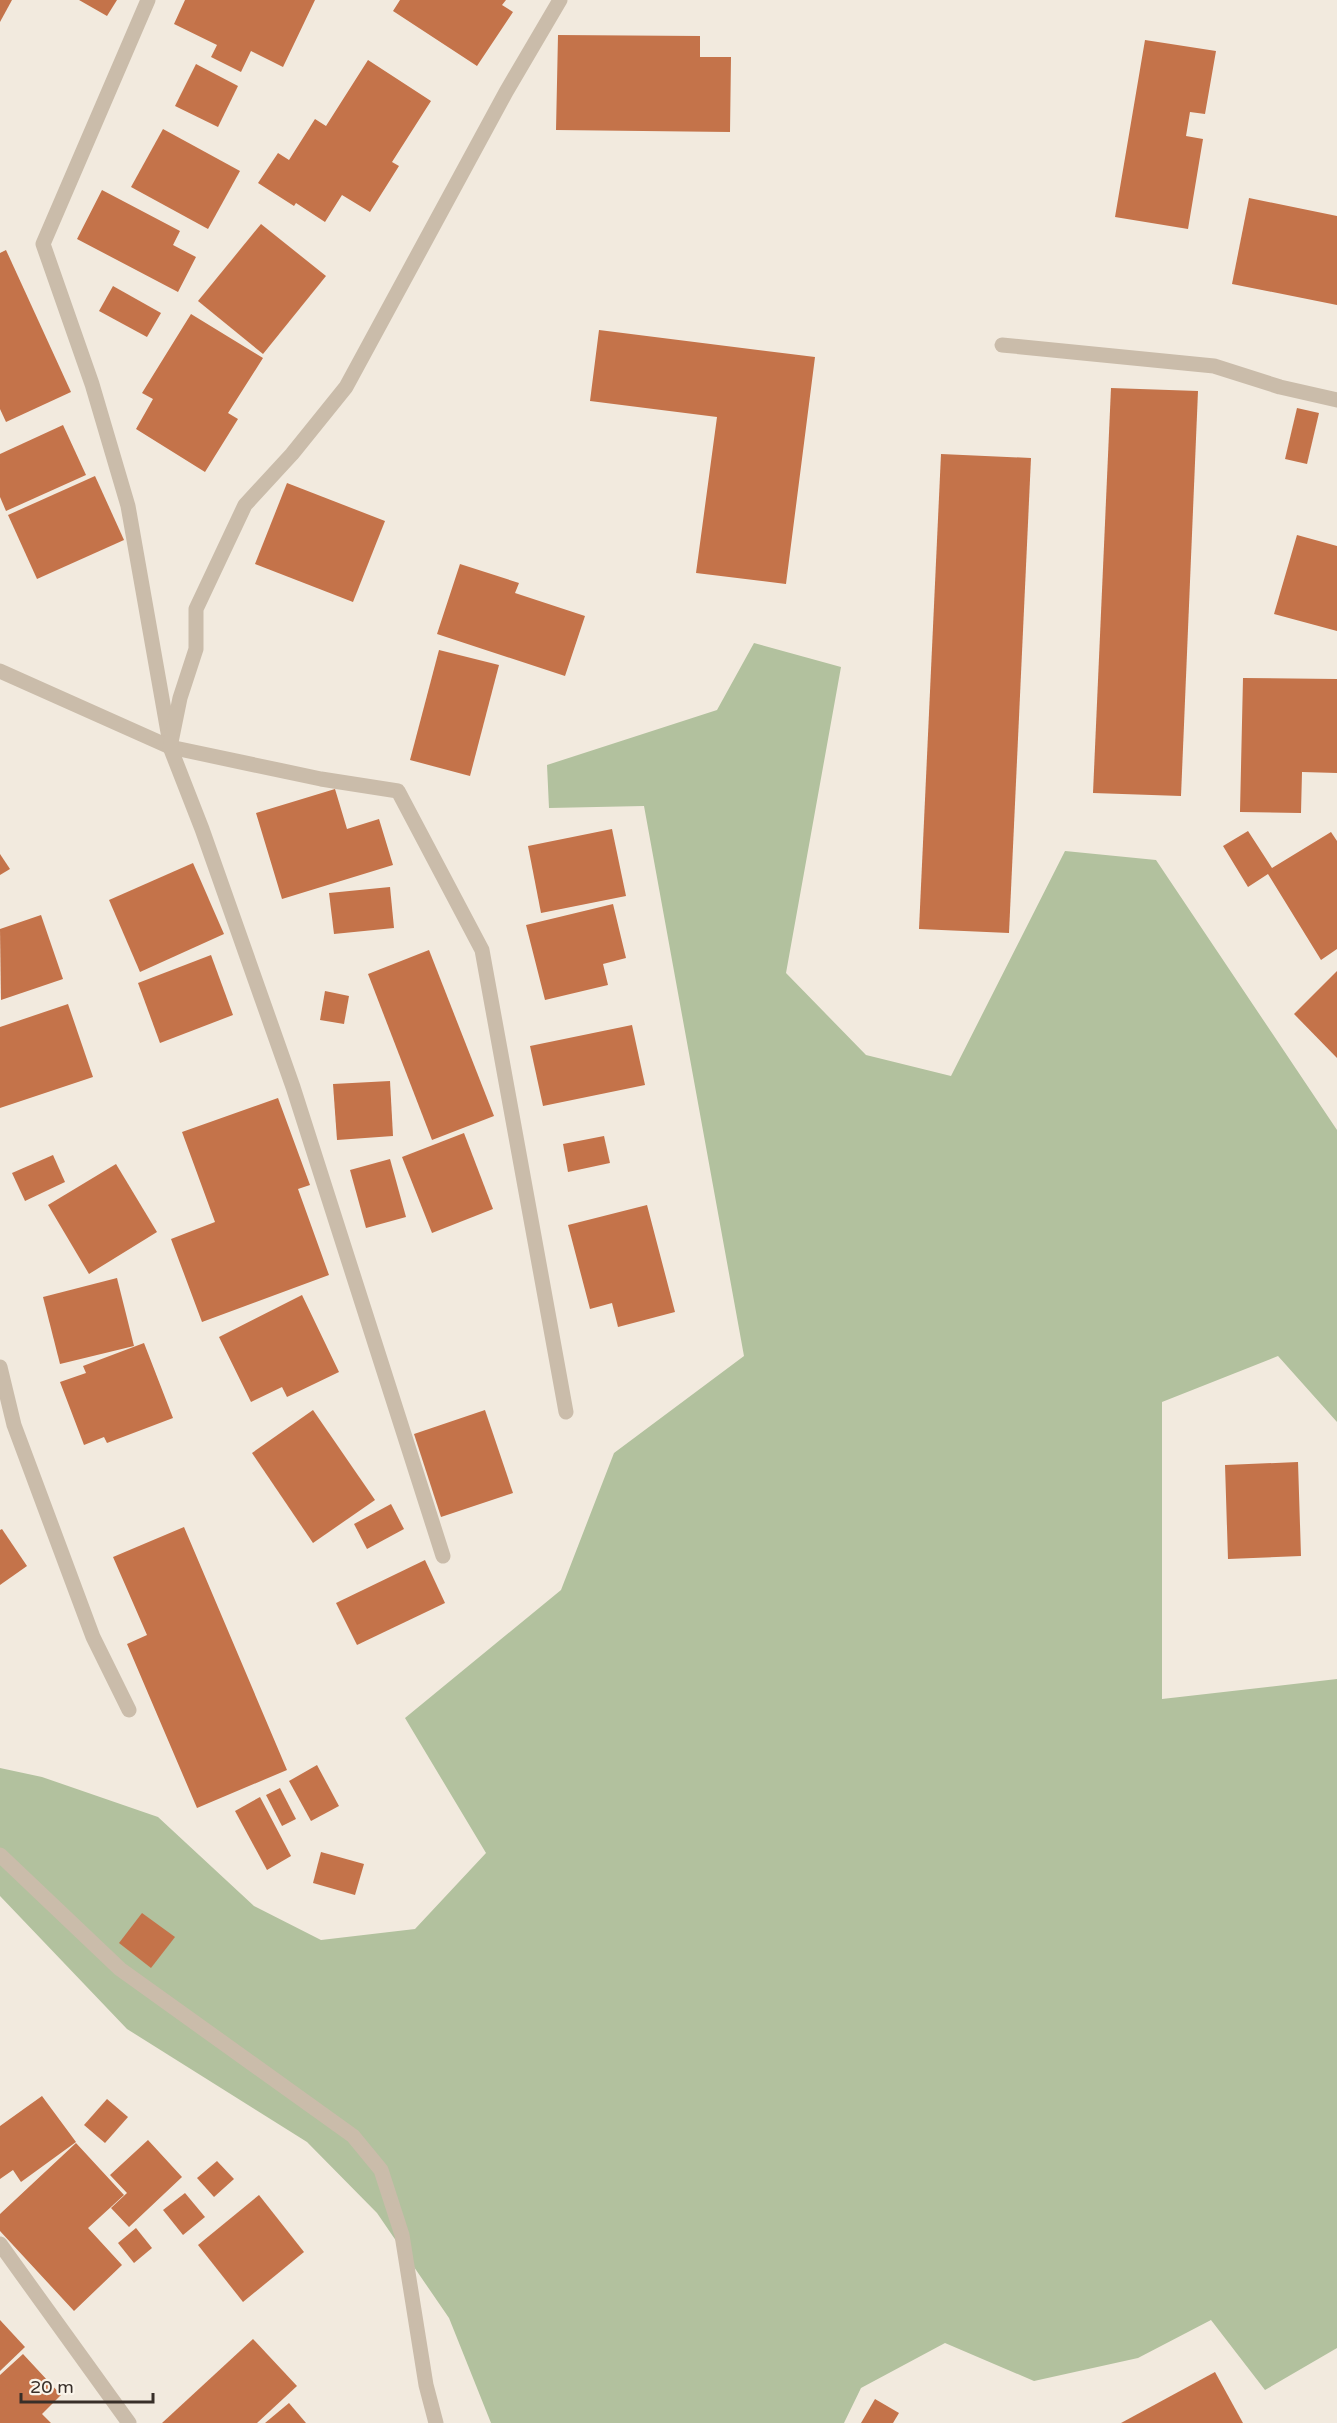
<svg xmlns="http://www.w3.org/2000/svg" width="1337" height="2423" viewBox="0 0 1337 2423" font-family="'Varela Round',sans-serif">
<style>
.green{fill:#b2c19e}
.building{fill:#c4734a}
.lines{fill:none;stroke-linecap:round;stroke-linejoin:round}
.minor{stroke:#cabcaa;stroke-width:15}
</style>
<rect width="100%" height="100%" fill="#f2eade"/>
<polygon class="green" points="754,643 841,667 786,973 866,1055 951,1076 1065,851 1156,860 1337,1130 1337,1422 1278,1356 1162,1402 1162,1699 1337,1679 1337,2348 1265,2390 1211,2320 1138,2358 1034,2381 945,2343 861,2388 844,2423 491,2423 449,2318 377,2213 307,2142 127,2029 0,1896 0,1768 42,1777 158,1817 254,1906 321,1940 415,1929 486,1853 405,1718 561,1590 614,1453 744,1356 644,806 549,808 547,765 717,710"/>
<g class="building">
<polygon points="0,0 12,0 0,22"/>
<polygon points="79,0 117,0 107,16"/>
<polygon points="185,0 315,0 283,67 251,51 241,72 211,57 217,45 174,24"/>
<polygon points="400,0 506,0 502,5 513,12 477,66 393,11"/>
<polygon points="558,35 700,36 700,57 731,57 730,132 556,130"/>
<polygon points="1145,40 1216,51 1205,114 1190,112 1186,136 1203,139 1188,229 1115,217"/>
<polygon points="368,60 431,101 392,162 399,166 370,212 342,195 325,222 296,203 294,206 258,183 278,153 289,160 315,119 326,126"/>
<polygon points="196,64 238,86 218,127 175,106"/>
<polygon points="163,129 240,171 208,229 131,187"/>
<polygon points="102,190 180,231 173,245 196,257 178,292 77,239"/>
<polygon points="1249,198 1337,216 1337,305 1232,284"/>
<polygon points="261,224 326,276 263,354 198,301"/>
<polygon points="6,250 71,392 6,422 0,409 0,253"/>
<polygon points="113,286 161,313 147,337 99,311"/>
<polygon points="191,314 263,358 228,413 238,419 205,472 136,429 153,399 142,393"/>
<polygon points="599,330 815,357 786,584 696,573 717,417 590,401"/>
<polygon points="1111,388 1198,391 1181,796 1093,793"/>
<polygon points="1297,408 1319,413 1307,464 1285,459"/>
<polygon points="63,425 86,475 6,511 0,497 0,454"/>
<polygon points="941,454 1031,458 1009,933 919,929"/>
<polygon points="95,476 124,540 37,579 8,515"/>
<polygon points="287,483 385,521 353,602 255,564"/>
<polygon points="1297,535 1337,546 1337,631 1274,614"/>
<polygon points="460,564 519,583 515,593 585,616 565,676 437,634"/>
<polygon points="439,650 499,665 470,776 410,760"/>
<polygon points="1243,678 1337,679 1337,773 1302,772 1301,813 1240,812"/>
<polygon points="335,789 347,829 379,819 393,865 282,899 256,813"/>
<polygon points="612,829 626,896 541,913 528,846"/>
<polygon points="1248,831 1272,868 1331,832 1337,841 1337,949 1321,960 1268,874 1248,887 1223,846"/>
<polygon points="0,854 10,869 0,875"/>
<polygon points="193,863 224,934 140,972 109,900"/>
<polygon points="390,887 394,928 334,934 329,893"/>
<polygon points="613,904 626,958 603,964 608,985 545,1000 526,925"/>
<polygon points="41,915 63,979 1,1000 0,929"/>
<polygon points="429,950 494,1116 432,1140 368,974"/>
<polygon points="211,955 233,1015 160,1043 138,983"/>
<polygon points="1337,971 1337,1058 1294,1014"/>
<polygon points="325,991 349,996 344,1024 320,1020"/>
<polygon points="68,1004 93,1077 0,1108 0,1027"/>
<polygon points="632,1025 645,1085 543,1106 530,1046"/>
<polygon points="390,1081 393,1136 337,1140 333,1084"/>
<polygon points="278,1098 310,1185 298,1189 329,1275 202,1322 171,1239 215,1222 182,1132"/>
<polygon points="464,1133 493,1209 432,1233 402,1157"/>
<polygon points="604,1136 610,1163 568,1172 563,1144"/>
<polygon points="53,1155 65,1182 25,1201 12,1173"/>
<polygon points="390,1159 406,1217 366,1228 350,1170"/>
<polygon points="116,1164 157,1232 89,1274 48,1205"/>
<polygon points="647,1205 675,1312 618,1327 612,1303 590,1309 568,1225"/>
<polygon points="117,1278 134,1346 60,1364 43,1297"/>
<polygon points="302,1295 339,1372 287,1397 282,1387 251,1402 219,1337"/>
<polygon points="144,1343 173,1418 107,1443 104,1437 84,1445 60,1382 86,1373 83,1366"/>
<polygon points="313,1410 375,1500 313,1543 252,1453"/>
<polygon points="485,1410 513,1493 441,1517 414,1434"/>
<polygon points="1298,1462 1301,1556 1228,1559 1225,1465"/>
<polygon points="391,1504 404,1529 367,1549 354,1524"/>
<polygon points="184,1527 287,1770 197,1808 127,1644 147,1635 113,1557"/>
<polygon points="2,1529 27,1566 0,1585 0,1530"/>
<polygon points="425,1560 445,1603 357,1645 336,1603"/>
<polygon points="317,1765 339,1806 311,1821 289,1781"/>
<polygon points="280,1788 296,1819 282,1826 266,1795"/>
<polygon points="260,1797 291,1856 267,1870 235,1811"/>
<polygon points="321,1852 364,1864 355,1895 313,1883"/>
<polygon points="142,1913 175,1937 151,1968 119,1943"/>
<polygon points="42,2096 76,2142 21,2182 13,2170 0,2179 0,2126"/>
<polygon points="107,2099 128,2117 105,2143 84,2125"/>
<polygon points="148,2140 182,2177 129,2227 111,2208 127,2193 110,2175"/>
<polygon points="76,2143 124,2195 88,2228 122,2265 74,2311 0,2231 0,2214"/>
<polygon points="217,2161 234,2179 214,2197 197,2178"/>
<polygon points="185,2193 205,2217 183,2235 163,2210"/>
<polygon points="259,2195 304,2252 243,2302 198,2245"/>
<polygon points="136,2228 152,2248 134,2263 118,2243"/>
<polygon points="0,2320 25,2347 0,2371"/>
<polygon points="253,2339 297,2386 257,2423 162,2423"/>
<polygon points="23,2354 61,2395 42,2414 51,2423 0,2423 0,2375"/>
<polygon points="1215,2372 1243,2423 1121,2423"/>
<polygon points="875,2399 899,2413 893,2423 861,2423"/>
<polygon points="289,2403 306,2423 265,2423"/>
</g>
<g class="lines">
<g class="minor">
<polyline points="148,0 43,244 92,384 128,506 169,738"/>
<polyline points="1002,345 1214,366 1280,387 1337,400"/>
<polyline points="0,671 170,747 321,779 398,791 482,950 566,1412"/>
<polyline points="0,1367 14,1425 93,1637 129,1710"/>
<polyline points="443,1556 293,1087 202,829 170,747 180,698 196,649 196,609 245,505 292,454 346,387 506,92 560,0"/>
<polyline points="0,1855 120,1969 353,2136 381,2170 402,2235 426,2385 436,2423"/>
<polyline points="0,2244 129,2423"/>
</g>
</g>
<path d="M21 2393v9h132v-9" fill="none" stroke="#382f29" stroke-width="3"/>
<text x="30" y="2393" font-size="18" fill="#382f29" stroke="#faf4ea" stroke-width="4.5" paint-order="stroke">20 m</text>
</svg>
